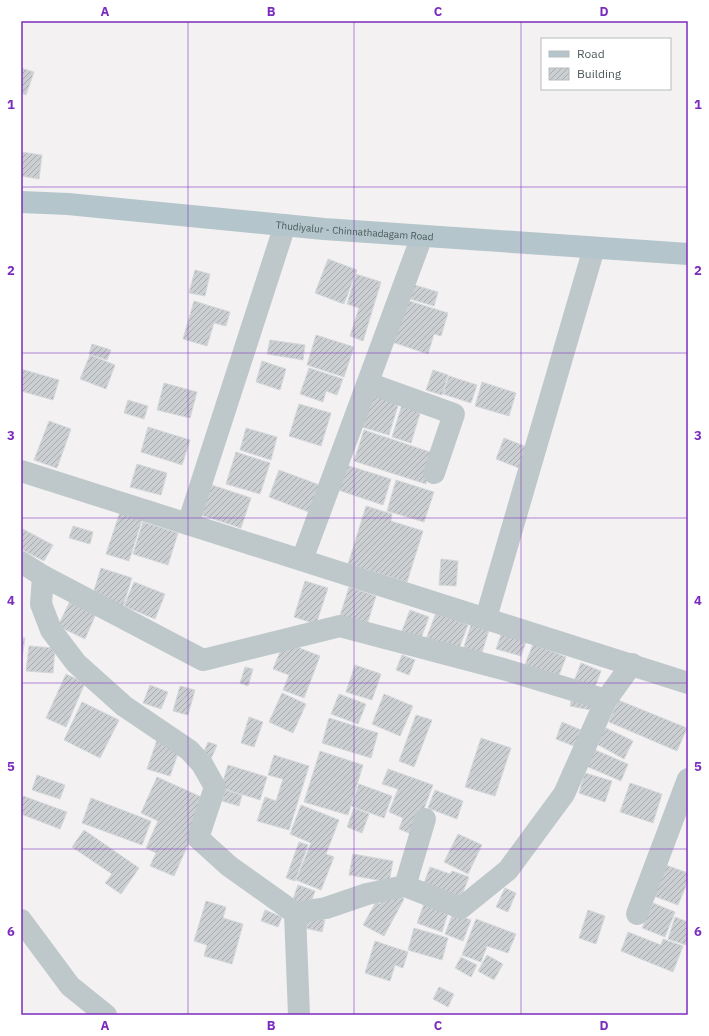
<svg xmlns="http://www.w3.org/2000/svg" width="709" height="1036" viewBox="0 0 709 1036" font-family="'IBM Plex Sans',sans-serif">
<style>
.building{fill:url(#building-hatch);stroke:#d5d8db}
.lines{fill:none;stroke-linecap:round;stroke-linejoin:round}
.minor{stroke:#bec8cb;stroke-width:22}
.major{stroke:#b4c5cb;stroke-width:22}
.grid{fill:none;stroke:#7b2cbf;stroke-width:1;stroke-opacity:0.55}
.labels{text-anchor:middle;stroke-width:4;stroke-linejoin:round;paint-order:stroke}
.street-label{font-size:10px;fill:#4b585c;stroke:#fff}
.neatline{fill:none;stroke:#7b2cbf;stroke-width:1.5}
.grid-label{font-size:13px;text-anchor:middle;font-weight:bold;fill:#7b2cbf}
</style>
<defs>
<pattern id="building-hatch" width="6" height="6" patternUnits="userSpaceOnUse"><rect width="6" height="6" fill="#cbcfd2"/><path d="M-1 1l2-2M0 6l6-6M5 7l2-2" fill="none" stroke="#a7abae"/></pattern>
</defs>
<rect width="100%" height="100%" fill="#f3f1f1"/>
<g class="building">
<polygon points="21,68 34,72 26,95 21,93"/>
<polygon points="21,152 42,155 39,179 21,176"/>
<polygon points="328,259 357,270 344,304 315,293"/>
<polygon points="195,270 210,274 205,296 189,293"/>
<polygon points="356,274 381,282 363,341 350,336 359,308 347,304"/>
<polygon points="411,284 438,292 434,306 407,298"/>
<polygon points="406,300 448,313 441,336 434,334 428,354 392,342"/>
<polygon points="194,301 230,312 226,326 214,323 207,346 183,339"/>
<polygon points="316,335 354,347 344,377 307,365"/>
<polygon points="270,340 305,345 303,360 267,354"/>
<polygon points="92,344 111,350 107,360 89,354"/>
<polygon points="90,355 115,365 106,389 80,379"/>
<polygon points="262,361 286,369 280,390 256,382"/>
<polygon points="309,368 343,379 337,395 326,391 323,402 300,394"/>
<polygon points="21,369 59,380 53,400 21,391"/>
<polygon points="433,370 448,375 442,395 426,390"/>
<polygon points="449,376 477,385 471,403 443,394"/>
<polygon points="482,382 516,393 509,416 475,406"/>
<polygon points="164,383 197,392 190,418 157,410"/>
<polygon points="372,393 399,402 389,435 362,427"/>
<polygon points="128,400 148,406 144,419 124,413"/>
<polygon points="299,404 331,413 321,446 289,436"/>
<polygon points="402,405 421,410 411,443 392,437"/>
<polygon points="49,421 71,429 57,468 34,460"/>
<polygon points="148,427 190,440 182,465 141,452"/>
<polygon points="246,428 277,437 271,460 240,450"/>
<polygon points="364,430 436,454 426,484 354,461"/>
<polygon points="504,438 527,447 519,468 496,459"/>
<polygon points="236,452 270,463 260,494 226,484"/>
<polygon points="137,464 167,473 161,495 130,487"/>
<polygon points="346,465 391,479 383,505 338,490"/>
<polygon points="279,470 325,487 314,514 269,497"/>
<polygon points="396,480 434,492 424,522 387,511"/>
<polygon points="212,485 251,498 241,528 201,515"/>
<polygon points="366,506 392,514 391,521 423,531 407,582 348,564"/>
<polygon points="120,512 142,520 129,561 106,554"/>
<polygon points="143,522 178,533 168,565 133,554"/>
<polygon points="73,526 93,532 90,544 69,538"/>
<polygon points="21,528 53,545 44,561 21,549"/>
<polygon points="441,559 458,561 456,586 439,585"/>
<polygon points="101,568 132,578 123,606 92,597"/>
<polygon points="305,581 328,588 316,624 294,617"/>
<polygon points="134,582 165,594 155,619 124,606"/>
<polygon points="349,587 376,596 366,628 339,619"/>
<polygon points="72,597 98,609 85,639 58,626"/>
<polygon points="410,610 429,617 419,643 400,636"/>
<polygon points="436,613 468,625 458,651 426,639"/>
<polygon points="471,625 489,630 480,659 462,653"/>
<polygon points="502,632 527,639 521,656 496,649"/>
<polygon points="21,638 25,638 21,665"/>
<polygon points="284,642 320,656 304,698 283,690 289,675 273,669"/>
<polygon points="533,644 566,657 556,683 523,670"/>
<polygon points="29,646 55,648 53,673 26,671"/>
<polygon points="402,655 415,660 409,675 396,670"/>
<polygon points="581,663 601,671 593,692 573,684"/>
<polygon points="355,665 381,674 372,700 346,692"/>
<polygon points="245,667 253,669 248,686 240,683"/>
<polygon points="66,674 85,683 66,727 46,718"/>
<polygon points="150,685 168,692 161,709 143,703"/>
<polygon points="180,686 195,690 188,715 173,711"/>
<polygon points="282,693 306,704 293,733 269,722"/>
<polygon points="573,693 598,698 596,711 570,706"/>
<polygon points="339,694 366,704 358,724 331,714"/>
<polygon points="384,694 413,706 400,736 372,724"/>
<polygon points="618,700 687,728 677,751 609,722"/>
<polygon points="82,702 119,720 100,758 64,740"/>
<polygon points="416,715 432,720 414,767 399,761"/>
<polygon points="249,717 263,722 254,747 241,743"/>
<polygon points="329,718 378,733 371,758 322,743"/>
<polygon points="562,722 588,733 581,749 556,739"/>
<polygon points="604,727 633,741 624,759 595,743"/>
<polygon points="481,738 511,748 495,796 465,787"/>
<polygon points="157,740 180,748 170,776 147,769"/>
<polygon points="208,742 217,745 211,759 202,756"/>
<polygon points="593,749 628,764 621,781 586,766"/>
<polygon points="320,751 363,765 348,815 304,802"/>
<polygon points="274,755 309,766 289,830 257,821 265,797 276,801 283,779 268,775"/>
<polygon points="228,765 267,777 260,800 221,788"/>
<polygon points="388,769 433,785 414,835 399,829 403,818 389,812 398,789 382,784"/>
<polygon points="585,773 612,781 605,802 579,793"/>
<polygon points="37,775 65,785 60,799 32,790"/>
<polygon points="157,777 208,800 174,876 150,866 156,853 146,848 158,821 141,813"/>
<polygon points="630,783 662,794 653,823 620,812"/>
<polygon points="359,784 392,796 384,818 351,806"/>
<polygon points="225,790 242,795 239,806 222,801"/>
<polygon points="435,790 463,801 457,819 428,808"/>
<polygon points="23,796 67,812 60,829 21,814 21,801"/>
<polygon points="91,798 151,821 142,845 82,823"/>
<polygon points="301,805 339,820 326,854 334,857 321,890 296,880 311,843 290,834"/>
<polygon points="354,808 369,814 362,833 347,827"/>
<polygon points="84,830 139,868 121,894 105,883 112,874 72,847"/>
<polygon points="458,834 482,845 468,874 444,862"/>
<polygon points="299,842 308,845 295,881 286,878"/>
<polygon points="353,854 393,861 389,882 349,875"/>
<polygon points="663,864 688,873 688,881 678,905 651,895"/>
<polygon points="430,867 450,874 452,871 469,877 461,897 424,883"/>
<polygon points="298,885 315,891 309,908 292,902"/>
<polygon points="505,888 516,893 508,912 496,907"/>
<polygon points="388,890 404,899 384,936 363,925 376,902 380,904"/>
<polygon points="206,901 226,907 223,918 243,924 232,964 204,956 207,945 194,941"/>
<polygon points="653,903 675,912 665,937 642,928"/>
<polygon points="424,904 448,913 442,932 417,923"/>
<polygon points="265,910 282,917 278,927 261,921"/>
<polygon points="588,910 605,916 596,944 579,938"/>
<polygon points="453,913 471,920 463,941 445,934"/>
<polygon points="308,916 325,920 322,932 305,928"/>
<polygon points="675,917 688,922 688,938 686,945 668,939"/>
<polygon points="476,919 516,934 508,953 487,946 481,962 462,955"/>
<polygon points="414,928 448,938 442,960 408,950"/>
<polygon points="628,932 661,945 663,939 683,946 673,972 621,951"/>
<polygon points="375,941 408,952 403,968 395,965 390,981 365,973"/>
<polygon points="487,955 503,964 494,980 478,971"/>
<polygon points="461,957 477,965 471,977 455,968"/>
<polygon points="439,987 454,994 448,1007 433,999"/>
</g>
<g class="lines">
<g class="minor">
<polyline points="368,383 454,414 434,473"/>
<polyline points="21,471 688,683"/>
<polyline points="188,524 285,225"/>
<polyline points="302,560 422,236"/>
<polyline points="21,562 43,576 41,604 51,630 76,663 124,706 189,750 202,764 215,787 198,838 229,866 295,913 299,1015"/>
<polyline points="43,576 203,660 340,626 503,669 606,700 632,664"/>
<polyline points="486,618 594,248"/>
<polyline points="405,886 425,819"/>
<polyline points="295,913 326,908 367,894 405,886 461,908 508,870 564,794 606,700"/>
<polyline points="637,914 688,779"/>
<polyline points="21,920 70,986 106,1015"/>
</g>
<path class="major" id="s1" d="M21,202L68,204L324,229L688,254"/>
</g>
<path class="grid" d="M188,21V1015M354,21V1015M521,21V1015M21,187H688M21,353H688M21,518H688M21,683H688M21,849H688"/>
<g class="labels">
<g class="street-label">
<text dy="4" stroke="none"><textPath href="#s1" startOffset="335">Thudiyalur - Chinnathadagam Road</textPath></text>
</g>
</g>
<rect width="709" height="1036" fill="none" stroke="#ffffff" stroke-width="44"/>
<rect x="541" y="38" width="130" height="52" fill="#ffffff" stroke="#b7bcbe"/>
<rect x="549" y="51" width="20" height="6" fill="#b4c5cb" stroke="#b7bcbe"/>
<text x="577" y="58" font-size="12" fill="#4b585c">Road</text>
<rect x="549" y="68" width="20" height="12" fill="url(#building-hatch)" stroke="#b7bcbe"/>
<text x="577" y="78" font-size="12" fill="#4b585c">Building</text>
<rect x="22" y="22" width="665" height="992" class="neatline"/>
<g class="grid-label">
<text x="105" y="16">A</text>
<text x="271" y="16">B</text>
<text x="438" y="16">C</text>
<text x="604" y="16">D</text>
<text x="11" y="109">1</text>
<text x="698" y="109">1</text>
<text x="11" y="275">2</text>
<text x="698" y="275">2</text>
<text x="11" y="440">3</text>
<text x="698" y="440">3</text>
<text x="11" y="605">4</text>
<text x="698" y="605">4</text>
<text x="11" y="771">5</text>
<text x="698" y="771">5</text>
<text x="11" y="936">6</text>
<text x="698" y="936">6</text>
<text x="105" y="1030">A</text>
<text x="271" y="1030">B</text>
<text x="438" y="1030">C</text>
<text x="604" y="1030">D</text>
</g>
</svg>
